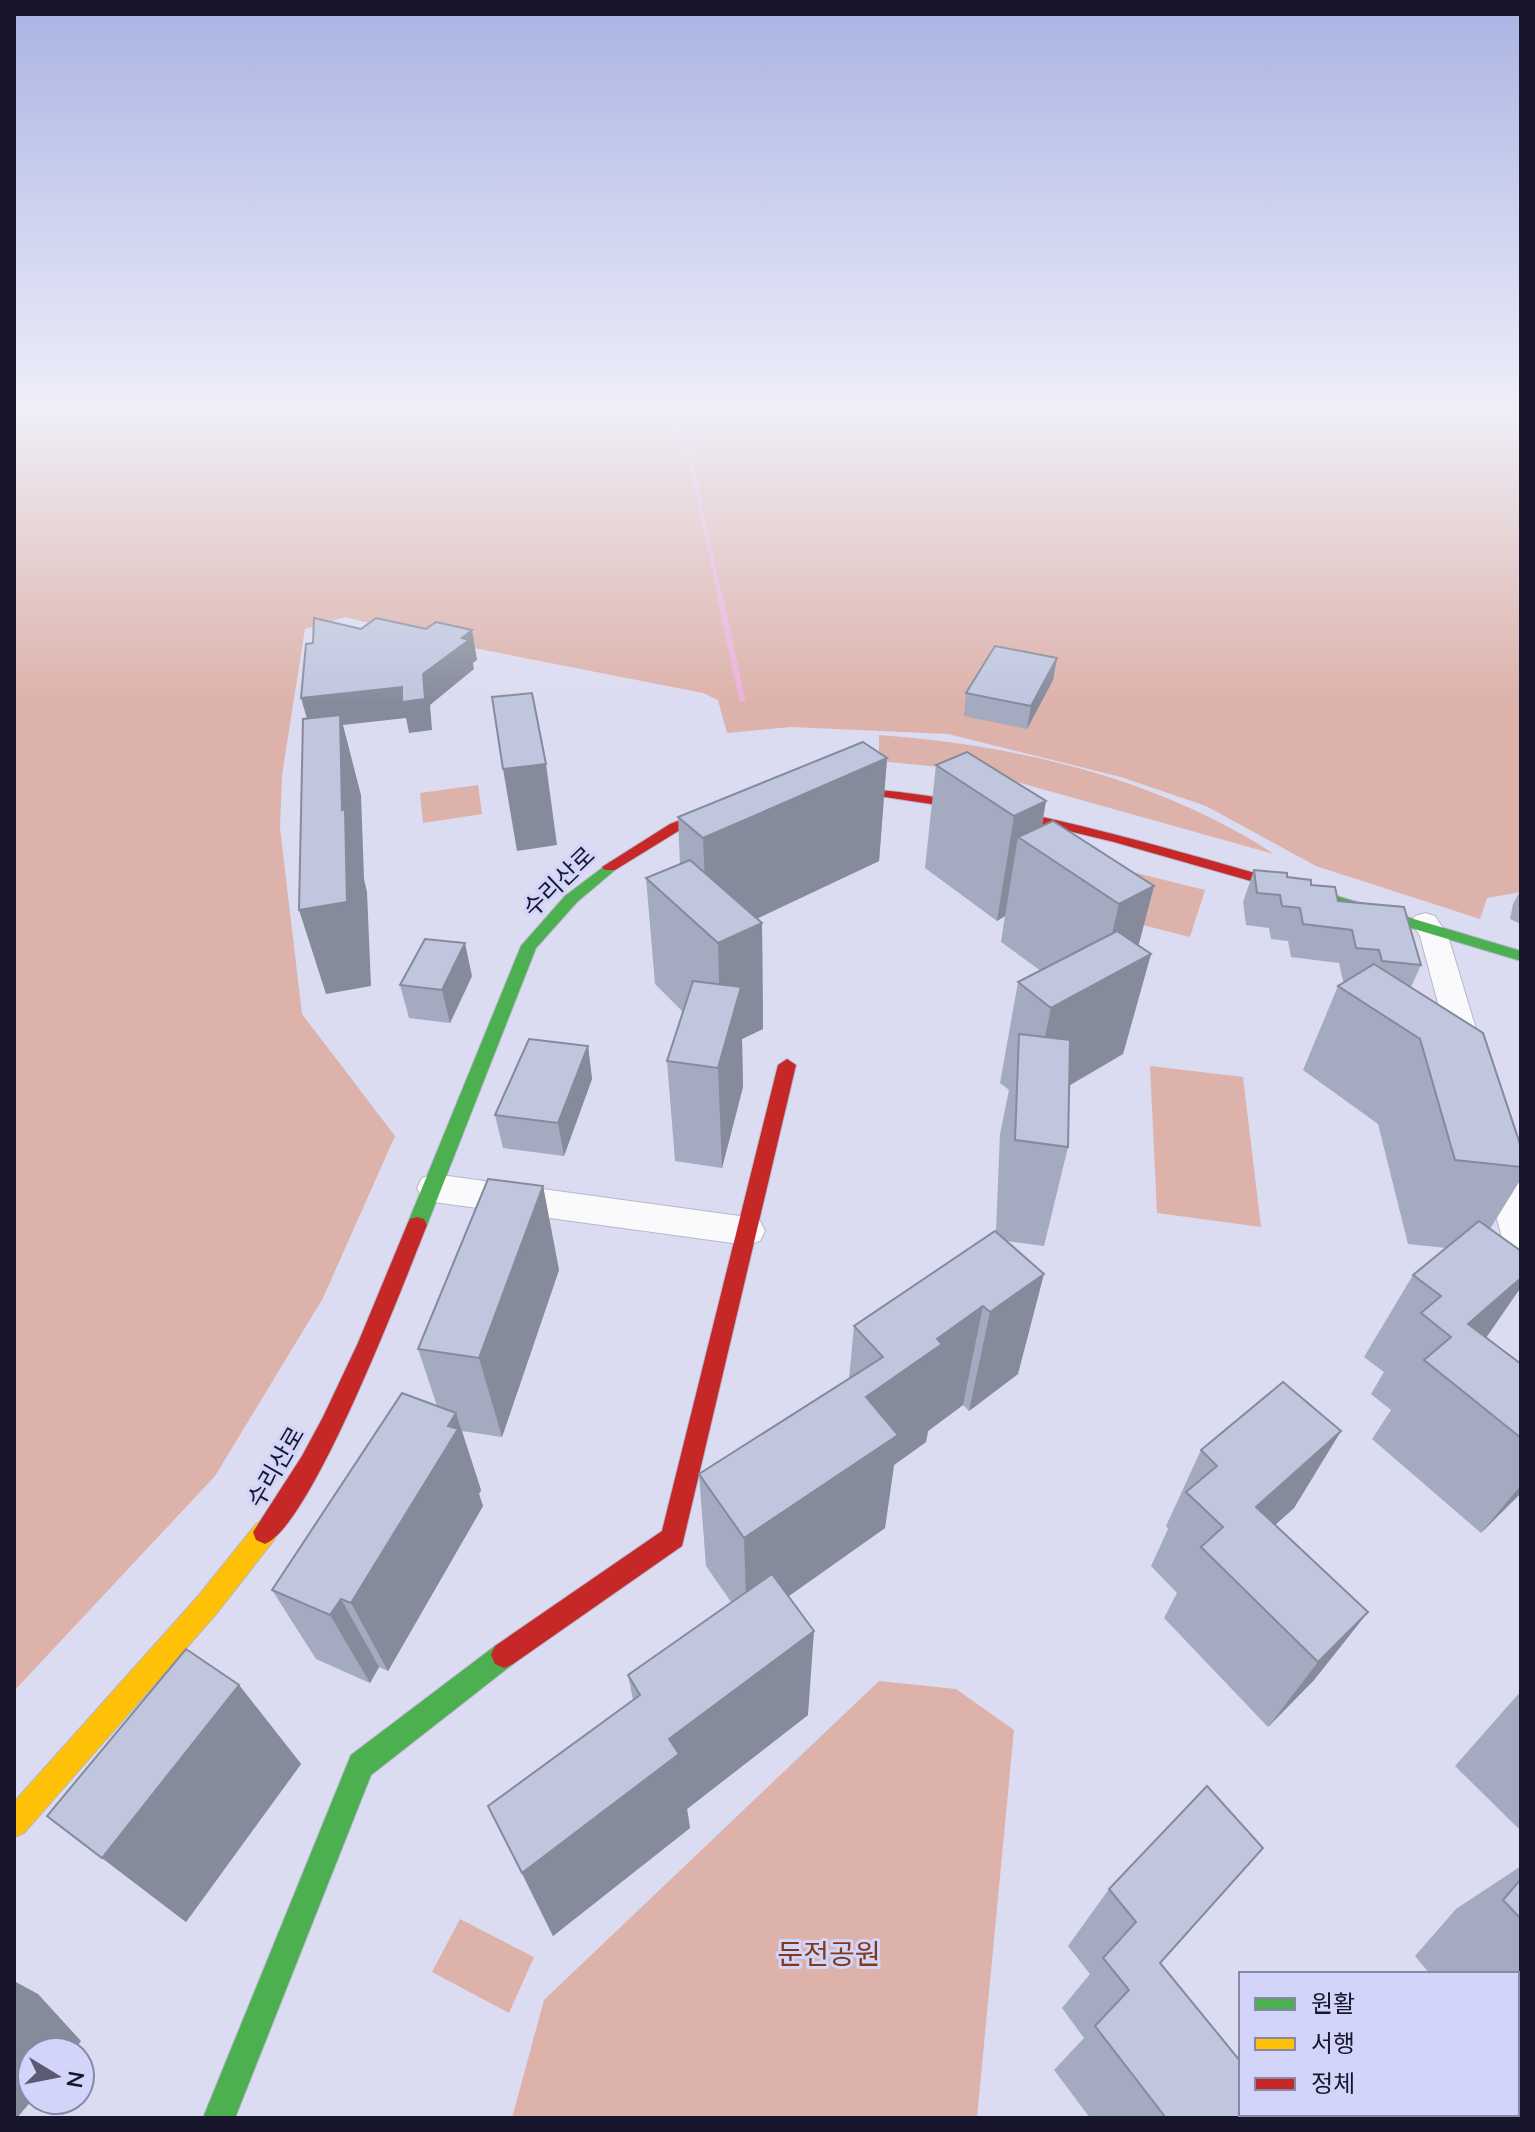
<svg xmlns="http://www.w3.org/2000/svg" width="1535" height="2132" viewBox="0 0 1535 2132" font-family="Mulish,'Noto Sans KR',sans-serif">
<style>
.green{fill:#ddb2aa}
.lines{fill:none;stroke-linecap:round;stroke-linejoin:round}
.stream-far1{stroke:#ecb1dc;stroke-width:4}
.stream{stroke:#ecb1dc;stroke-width:6}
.street-casing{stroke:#b6b7cc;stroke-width:2}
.fast-casing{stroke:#b6b7cc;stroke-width:2}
.slow-casing{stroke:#b6b7cc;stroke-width:2}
.jam-casing{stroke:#b6b7cc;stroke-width:2}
.street{fill:#fafafd;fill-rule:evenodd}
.fast{fill:#4caf50;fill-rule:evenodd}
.slow{fill:#ffc107;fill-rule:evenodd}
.jam{fill:#c62828;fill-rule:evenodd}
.wall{fill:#a4aabf}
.shaded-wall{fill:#868b9b}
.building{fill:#bfc6de;stroke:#868b9b;stroke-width:2}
.labels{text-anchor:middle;stroke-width:6;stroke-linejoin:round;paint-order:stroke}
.street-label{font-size:24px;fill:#17162d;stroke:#d2d4fa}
.near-park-label{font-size:28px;fill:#813a19;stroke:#d2d4fa}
</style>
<rect width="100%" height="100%" fill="#dbdcf1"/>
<g class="green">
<polygon points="14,405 1521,405 1521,892 1487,898 1480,919 1316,866 1206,806 1121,777 948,734 791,727 727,733 718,700 703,693 469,647 345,617 305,629 282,775 280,828 302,1014 395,1136 323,1298 215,1476 14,1691"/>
<path d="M879,735C1016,745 1158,778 1274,854L999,777L960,769L879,761Z"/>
<polygon points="478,785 482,814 423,823 420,793"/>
<polygon points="1092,862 1205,890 1190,937 1072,907"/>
<polygon points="1150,1066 1243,1077 1261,1227 1157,1213"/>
<polygon points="879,1681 956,1689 1014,1730 977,2118 512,2118 544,2000"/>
<polygon points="460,1919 534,1957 509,2013 432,1972"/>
</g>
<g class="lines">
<polyline class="stream-far1" points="661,405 688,447 720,598"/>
<polyline class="stream" points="720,596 742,699"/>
<defs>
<g id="street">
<polygon points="1425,913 1435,916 1448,936 1485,1059 1480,1067 1469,1070 1458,1067 1453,1059 1420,936 1411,922 1415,916"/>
<polygon points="1497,1145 1509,1149 1521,1181 1521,1256 1508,1251 1503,1241 1480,1158 1485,1149"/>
<polygon points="434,1174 747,1217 760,1221 765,1231 760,1241 747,1245 434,1202 422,1198 417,1188 422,1178"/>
</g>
<g id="fast">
<polygon points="610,862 618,867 615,870 577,902 536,948 427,1225 424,1231 417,1233 410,1231 407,1225 521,946 565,896"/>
<polygon points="1293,883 1521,951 1521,961 1288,891 1285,888 1288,885"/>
<polygon points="504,1642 513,1646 517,1655 513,1664 371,1775 235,2118 203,2118 351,1755 495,1646"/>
</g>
<polygon id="slow" points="265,1520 274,1524 277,1532 274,1540 217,1613 24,1833 14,1837 14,1802 199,1595 256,1524"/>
<g id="jam">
<path d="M825,786C992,794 1139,841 1298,885L1301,888L1293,893L1114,842L1003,815L885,797L820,793L818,790Z"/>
<polygon points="733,800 738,801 738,807 680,830 615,870 605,870 602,867 670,824"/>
<polygon points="787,1059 796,1065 682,1546 513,1664 504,1668 495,1664 491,1655 495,1646 662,1531 778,1065"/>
<path d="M417,1217L424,1219L427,1225C405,1280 312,1525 265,1544L256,1540L253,1532L302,1456L323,1417L358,1343L407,1225L410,1219Z"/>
</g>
</defs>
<use href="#street" class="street-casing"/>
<use href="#fast" class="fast-casing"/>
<use href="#slow" class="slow-casing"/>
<use href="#jam" class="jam-casing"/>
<use href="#street" class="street"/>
<use href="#fast" class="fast"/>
<use href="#slow" class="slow"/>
<use href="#jam" class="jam"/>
</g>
<g class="wall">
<polygon points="1057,658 1053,680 1027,729 964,716 966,693"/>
<polygon points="887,758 879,861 757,919 762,923 763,1029 742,1039 743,1087 722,1168 675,1161 667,1061 683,1012 655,984 646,878 680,864 678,817"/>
<polygon points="936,765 1046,801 1042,826 1154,886 1138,946 1151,954 1123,1054 1069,1086 1068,1147 1044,1246 1007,1241 1018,1374 969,1411 963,1405 928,1431 926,1442 894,1465 885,1528 788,1596 808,1715 687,1809 690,1828 553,1936 488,1806 633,1700 628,1675 731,1602 706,1566 699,1474 849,1379 854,1326 996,1231 1000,1134 1009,1090 1000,1083 1018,982 1041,971 1001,942 1005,916 997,921 925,868"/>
<polygon points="1254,870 1287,877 1311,885 1338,901 1421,965 1411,987 1521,1147 1521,1179 1490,1229 1521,1251 1521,1287 1486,1338 1521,1364 1521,1493 1481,1533 1372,1439 1391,1410 1371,1394 1384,1372 1364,1357 1413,1275 1446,1248 1408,1244 1378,1124 1303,1070 1338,986 1345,981 1343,981 1339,963 1291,957 1288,941 1271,939 1269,928 1246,925 1243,902"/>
<polygon points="1521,889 1521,924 1510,919 1513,904"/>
<polygon points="472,976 450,1023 409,1018 400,985"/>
<polygon points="588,1046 592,1079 564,1156 503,1148 495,1115"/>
<polygon points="543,1186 559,1270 502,1437 462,1431 481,1490 479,1494 483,1506 388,1671 379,1667 370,1683 316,1659 272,1590 437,1406 418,1349"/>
<polygon points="1341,1431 1294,1508 1275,1525 1368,1612 1314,1680 1268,1727 1164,1618 1177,1593 1151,1566 1168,1529 1166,1526 1201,1450"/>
<polygon points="239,1685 301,1764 186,1922 47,1816"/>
<polygon points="1521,1691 1521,1825 1518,1828 1455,1766"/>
<polygon points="1207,1786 1160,1963 1287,2118 1090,2118 1054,2070 1084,2038 1062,2008 1090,1974 1068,1946 1109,1889"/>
<polygon points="1521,1866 1521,2093 1517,2089 1517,1974 1430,1974 1415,1956 1456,1909"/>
</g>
<g class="shaded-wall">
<polygon points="472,630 477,660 473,663 474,669 430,705 432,730 409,733 406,718 343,725 361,795 364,879 367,892 371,986 326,994 299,910 310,729 301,698 402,687 423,674"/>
<polygon points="1057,658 1053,680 1027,729 1031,706"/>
<polygon points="887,758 879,861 713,939 707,933 703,838"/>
<polygon points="546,764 557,845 517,851 503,769"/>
<polygon points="1046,801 1037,850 1018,837 1005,916 997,921 1014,816"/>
<polygon points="1154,886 1134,963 1151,954 1123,1054 1030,1108 1051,1008 1101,981 1119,904"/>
<polygon points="762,923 763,1029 742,1039 743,1087 722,1168 718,1068 721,1050 718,943"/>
<polygon points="465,943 472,976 450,1023 442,990"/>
<polygon points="588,1046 592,1079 564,1156 558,1123"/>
<polygon points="543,1186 559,1270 502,1437 479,1358"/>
<polygon points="1044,1274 1018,1374 969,1411 990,1312"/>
<polygon points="1521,1278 1521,1287 1481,1345 1468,1324"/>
<polygon points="983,1306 963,1405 928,1431 926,1442 894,1465 885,1528 747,1626 744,1538 866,1397 937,1339"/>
<polygon points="456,1413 481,1490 479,1494 483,1506 388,1671 351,1603"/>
<polygon points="1341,1431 1294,1508 1225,1570 1256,1507"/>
<polygon points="1521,1485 1521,1493 1481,1533"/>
<polygon points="341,1599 379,1667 370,1683 330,1615"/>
<polygon points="1368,1612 1314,1680 1268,1727 1318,1662"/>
<polygon points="814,1631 808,1715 687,1809 690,1828 553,1936 522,1873 669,1739"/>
<polygon points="239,1685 301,1764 186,1922 102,1858"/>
<polygon points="14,1981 38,1994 81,2041 73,2052 32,2052 32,2100 17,2118 14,2118"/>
</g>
<g class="building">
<polygon points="314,618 361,629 376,618 426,629 436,622 472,630 462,638 469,640 423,674 425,699 402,702 402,687 301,698 306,644 313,643"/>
<polygon points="995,646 1057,658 1031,706 966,693"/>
<polygon points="532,693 546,764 503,769 492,697"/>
<polygon points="340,715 342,810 345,809 347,902 299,910 303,719"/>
<polygon points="863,742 887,758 703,838 678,817"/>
<polygon points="967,752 1046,801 1014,816 936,765"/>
<polygon points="1053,821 1154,886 1119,904 1018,837"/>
<polygon points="690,860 762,923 718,943 646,878"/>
<polygon points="1254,870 1287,873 1287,877 1311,880 1311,885 1335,887 1338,901 1404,907 1421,965 1382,961 1379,950 1356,948 1352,930 1303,924 1300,908 1282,906 1280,895 1257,893"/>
<polygon points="1117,931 1151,954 1051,1008 1018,982"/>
<polygon points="425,939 465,943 442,990 400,985"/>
<polygon points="1374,964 1483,1033 1521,1147 1521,1167 1455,1160 1420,1039 1338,986"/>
<polygon points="693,981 741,987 718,1068 667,1061"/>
<polygon points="1019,1034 1070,1040 1068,1147 1015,1140"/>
<polygon points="529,1039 588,1046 558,1123 495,1115"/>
<polygon points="488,1179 543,1186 479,1358 418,1349"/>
<polygon points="1479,1221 1521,1251 1521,1278 1468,1324 1521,1364 1521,1438 1424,1360 1451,1337 1421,1313 1441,1296 1413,1275"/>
<polygon points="995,1231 1044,1274 990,1312 983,1306 937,1339 942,1344 866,1397 898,1435 744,1538 699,1474 883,1357 854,1326"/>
<polygon points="1283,1382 1341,1431 1256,1507 1368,1612 1318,1662 1201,1547 1223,1527 1186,1492 1217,1466 1201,1450"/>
<polygon points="402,1393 456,1413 448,1426 458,1429 351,1603 341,1599 330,1615 272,1590"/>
<polygon points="772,1574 814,1631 669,1739 679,1754 522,1873 488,1806 640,1695 628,1675"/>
<polygon points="186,1649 239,1685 102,1858 47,1816"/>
<polygon points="1207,1786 1263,1848 1160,1963 1241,2062 1241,2114 1284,2114 1287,2118 1166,2118 1095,2026 1129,1990 1103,1958 1136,1922 1109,1889"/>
<polygon points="1521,1879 1521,1919 1503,1900"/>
</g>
<linearGradient id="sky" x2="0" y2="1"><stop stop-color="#a9b3e3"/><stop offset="0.58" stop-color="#efeff9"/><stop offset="1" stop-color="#efeff9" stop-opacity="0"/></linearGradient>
<rect width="1535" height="704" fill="url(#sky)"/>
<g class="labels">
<g class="street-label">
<text transform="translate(559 882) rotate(-44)" y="8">수리산로</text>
<text transform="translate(276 1467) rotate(-60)" y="8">수리산로</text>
</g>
<g class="near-park-label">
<text x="829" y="1964">둔전공원</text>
</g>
</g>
<rect width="1535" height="2132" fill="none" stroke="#17162d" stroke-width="32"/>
<rect x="1239" y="1972" width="280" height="144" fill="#d2d4fa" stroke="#8788a8" stroke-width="2"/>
<rect x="1255" y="1998" width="40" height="12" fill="#4caf50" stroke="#8788a8" stroke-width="2"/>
<text x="1311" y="2012" font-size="24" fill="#17162d">원활</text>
<rect x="1255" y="2038" width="40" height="12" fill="#ffc107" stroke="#8788a8" stroke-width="2"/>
<text x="1311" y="2052" font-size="24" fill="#17162d">서행</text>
<rect x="1255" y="2078" width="40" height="12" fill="#c62828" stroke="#8788a8" stroke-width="2"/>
<text x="1311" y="2092" font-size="24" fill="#17162d">정체</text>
<g transform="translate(56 2076) rotate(100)"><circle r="38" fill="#d2d4fa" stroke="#8788a8" stroke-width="2"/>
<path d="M0-6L14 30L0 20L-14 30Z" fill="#5c5b72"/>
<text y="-12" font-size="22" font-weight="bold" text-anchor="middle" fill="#17162d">N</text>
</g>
</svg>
